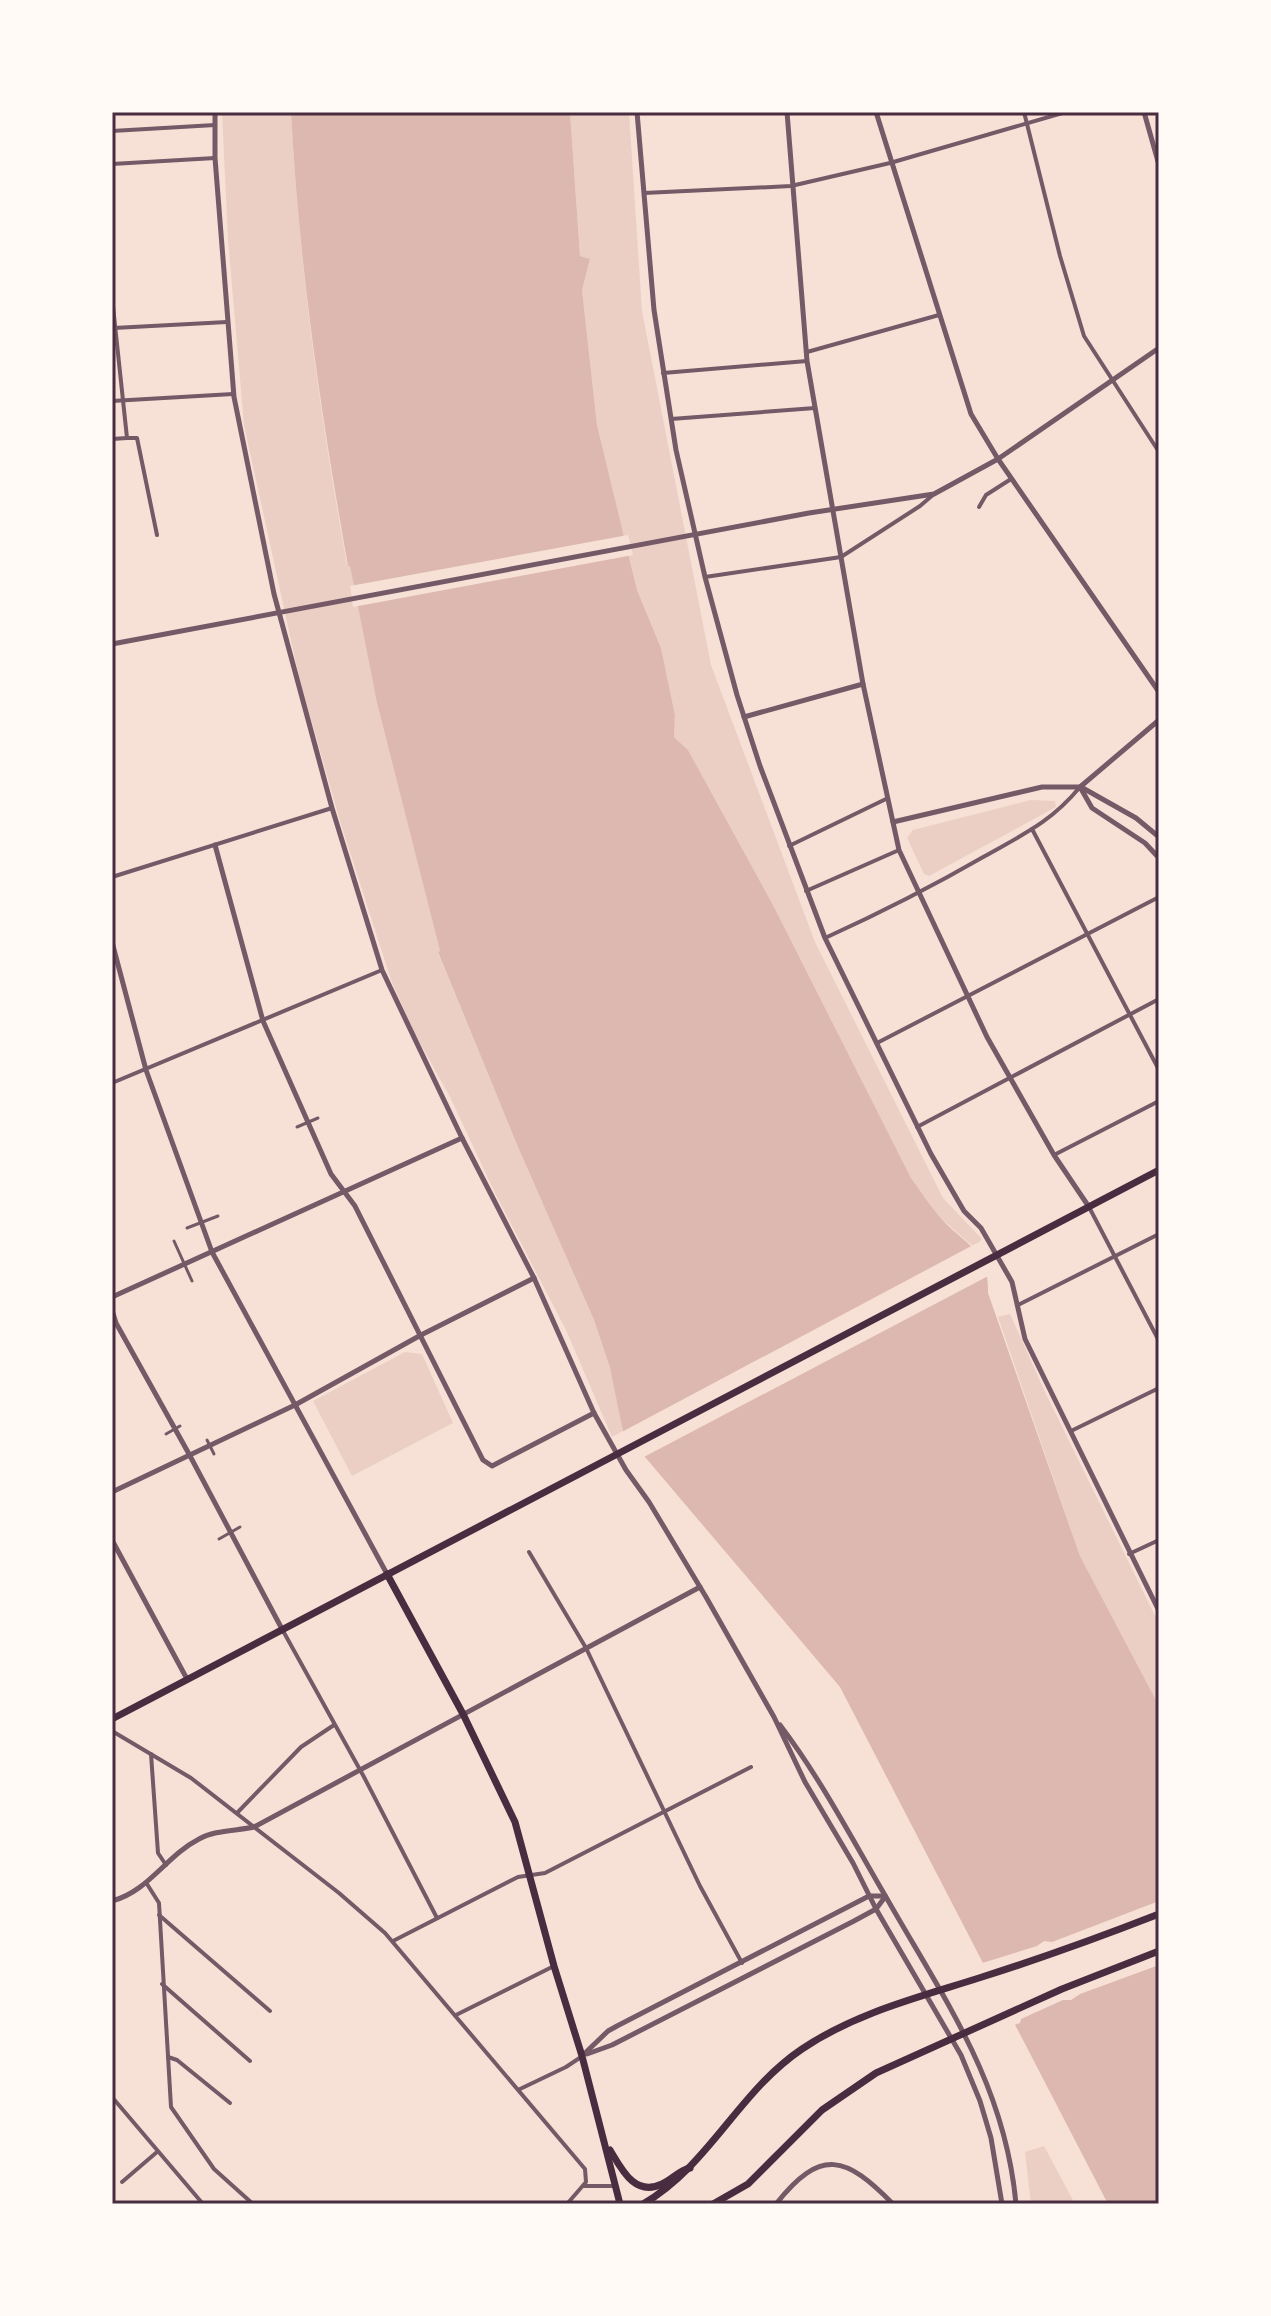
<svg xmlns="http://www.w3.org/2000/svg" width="1271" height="2316" viewBox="0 0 1271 2316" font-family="'Noto Sans',sans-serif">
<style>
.green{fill:#ebcfc5}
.water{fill:#dcb8b0}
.pier{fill:#f7e1d7}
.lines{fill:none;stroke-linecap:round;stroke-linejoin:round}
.pedestrian{stroke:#755966;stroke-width:3}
.minor{stroke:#755966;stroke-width:4}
.tertiary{stroke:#755966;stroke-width:5}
.trunk{stroke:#4a2c40;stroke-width:7}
.neatline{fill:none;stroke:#4a2c40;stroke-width:3}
</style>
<rect width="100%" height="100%" fill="#f7e1d7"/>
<g class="green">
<path d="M222,112H291C299,265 320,414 347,565H350L377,703L440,951L438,953L518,1147L594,1320L610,1368L624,1426L623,1431L612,1437L566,1330L495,1193L450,1097L415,1034L391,980L340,821L299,677L244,425L228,240Z"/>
<polygon points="570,112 629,112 642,311 711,665 815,942 943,1198 982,1239 974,1247 939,1217 911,1178 773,905 688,750 674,737 675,715 661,648 637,590 597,425 582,290 590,259 580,256"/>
<polygon points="1031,800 1055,801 1056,807 929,876 924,874 907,838 913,830"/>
<polygon points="1010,1314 1045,1392 1159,1624 1159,1706 1080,1556 998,1317"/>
<polygon points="405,1352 422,1354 453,1423 352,1476 313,1401"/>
<polygon points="1044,2146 1075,2204 1031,2204 1025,2152"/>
</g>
<path class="water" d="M291,112H570L580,256L590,259L582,290L597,425L637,590L661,648L675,715L674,737L688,750L773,905L911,1178C920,1190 928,1203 938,1215C962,1244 989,1247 988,1293L1080,1556L1159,1706V2204H1108L840,1687L623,1431L610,1368L594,1320L518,1147L438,952L440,951L377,703L350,566H348C321,414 299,266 291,112Z"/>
<g class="pier">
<polygon points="628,535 633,555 353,607 350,586"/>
<polygon points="977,1243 992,1274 642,1458 620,1433"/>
<polygon points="1159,1901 1159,1965 1080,1994 1071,2000 1063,2000 1021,2019 1020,2023 1011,2026 979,1964 1037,1946 1044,1941 1052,1942"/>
</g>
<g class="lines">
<g class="pedestrian">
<polyline points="297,1127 318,1118"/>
<polyline points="187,1228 218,1216"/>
<polyline points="174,1241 192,1281"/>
<polyline points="166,1434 180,1426"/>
<polyline points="207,1440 214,1454"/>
<polyline points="219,1539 240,1527"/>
</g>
<g class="minor">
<polyline points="1024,112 1060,256 1084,336 1159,452"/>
<polyline points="112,131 215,125"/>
<polyline points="112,164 215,158"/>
<polyline points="644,193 791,186 890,163 1066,112"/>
<polyline points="112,297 127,438 112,439"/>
<polyline points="114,328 227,322"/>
<polyline points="807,352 939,315"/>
<polyline points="663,373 807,361"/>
<polyline points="112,401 233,394"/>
<polyline points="671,419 815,408"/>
<polyline points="127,438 137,438 157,535"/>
<polyline points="979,507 986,495 1011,479"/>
<polyline points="705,577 841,557 920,506 934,494"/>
<polyline points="1032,829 1159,1070"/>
<polyline points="789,846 888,798"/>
<polyline points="112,877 332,808"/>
<polyline points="806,891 899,850"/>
<path d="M825,938C880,913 933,886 985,856C1024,834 1051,822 1080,787"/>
<polyline points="877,1043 1159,897"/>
<polyline points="112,1083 382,970"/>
<polyline points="917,1127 1159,999"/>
<polyline points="1054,1155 1159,1101"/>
<polyline points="1089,1207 1159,1341"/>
<polyline points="1018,1305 1159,1234"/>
<polyline points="1071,1431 1159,1388"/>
<polyline points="529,1552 586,1648 700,1886 742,1963"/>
<polyline points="1129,1554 1159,1540"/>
<polyline points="282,1629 364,1777 437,1918"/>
<polyline points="112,1731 191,1778 339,1893 385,1933 585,2169 586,2182 567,2204"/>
<polyline points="151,1754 158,1853 166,1865"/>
<polyline points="237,1813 301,1747 334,1725"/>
<polyline points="147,1884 159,1903 171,2107 214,2169 253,2204"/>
<polyline points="159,1915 270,2011"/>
<polyline points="393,1941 518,1877 545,1873 751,1767"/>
<polyline points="162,1984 250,2061"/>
<polyline points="456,2015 554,1966"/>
<polyline points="168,2057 177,2060 230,2103"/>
<polyline points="520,2089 566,2067 581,2057"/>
<polyline points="112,2097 203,2204"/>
<polyline points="122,2182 157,2152"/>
<polyline points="584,2186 614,2186"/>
</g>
<g class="tertiary">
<polyline points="215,112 215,158 234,397 274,594 332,808 382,970 462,1138 534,1278 594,1413 626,1470 649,1502 706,1597 774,1717 805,1782 853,1863 876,1909 961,2055 980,2101 991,2138 1002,2204"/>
<polyline points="637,112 654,310 676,450 705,577 737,695 760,766 825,938 931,1154 964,1211 981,1228 1012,1282 1025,1339 1159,1611"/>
<polyline points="787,112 807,361 863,684 899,850 987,1037 1054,1155 1089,1207"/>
<polyline points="876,112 971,414 998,459 1159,692"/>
<polyline points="1144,112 1159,165"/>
<polyline points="112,644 809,513 934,494 998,459 1159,348"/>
<polyline points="744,717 863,684"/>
<polyline points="1080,787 1092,808 1145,843 1159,858"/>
<polyline points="1081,787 1136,818 1159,837"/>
<polyline points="893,822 1042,787 1080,787 1159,720"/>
<polyline points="215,845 263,1021 331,1174 355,1206 483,1460 492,1466 594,1413"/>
<polyline points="112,942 146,1070 212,1252 387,1574"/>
<polyline points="112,1297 462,1138"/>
<polyline points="112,1310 116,1323 189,1454 282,1629"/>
<polyline points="112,1492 295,1405 421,1335 534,1278"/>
<polyline points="112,1540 187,1679"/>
<path d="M780,1725C821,1779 852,1839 886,1897C944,1999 1005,2083 1016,2204"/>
<path d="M112,1901C149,1891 166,1856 199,1839C215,1830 236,1831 254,1827L700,1587"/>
<polyline points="587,2054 612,2045 854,1921 876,1909 885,1897"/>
<polyline points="582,2056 608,2031 617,2026 869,1896 885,1896"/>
<path d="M776,2204C821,2147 846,2156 893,2204"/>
</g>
<g class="trunk">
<polyline points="387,1574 463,1714 515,1822 554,1966 582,2056 620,2204"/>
<polyline points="112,1719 1159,1170"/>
<path d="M610,2150C622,2170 635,2197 662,2184C673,2179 678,2171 690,2168"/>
<path d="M643,2204C710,2165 738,2092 802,2049C857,2012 920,1997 982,1977C1042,1958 1100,1937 1159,1914"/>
<polyline points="713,2204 748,2184 822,2110 876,2073 1062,1989 1159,1951"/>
</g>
</g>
<rect width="1271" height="2316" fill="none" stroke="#fffaf5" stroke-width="228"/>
<rect x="114" y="114" width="1043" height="2088" class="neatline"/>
</svg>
